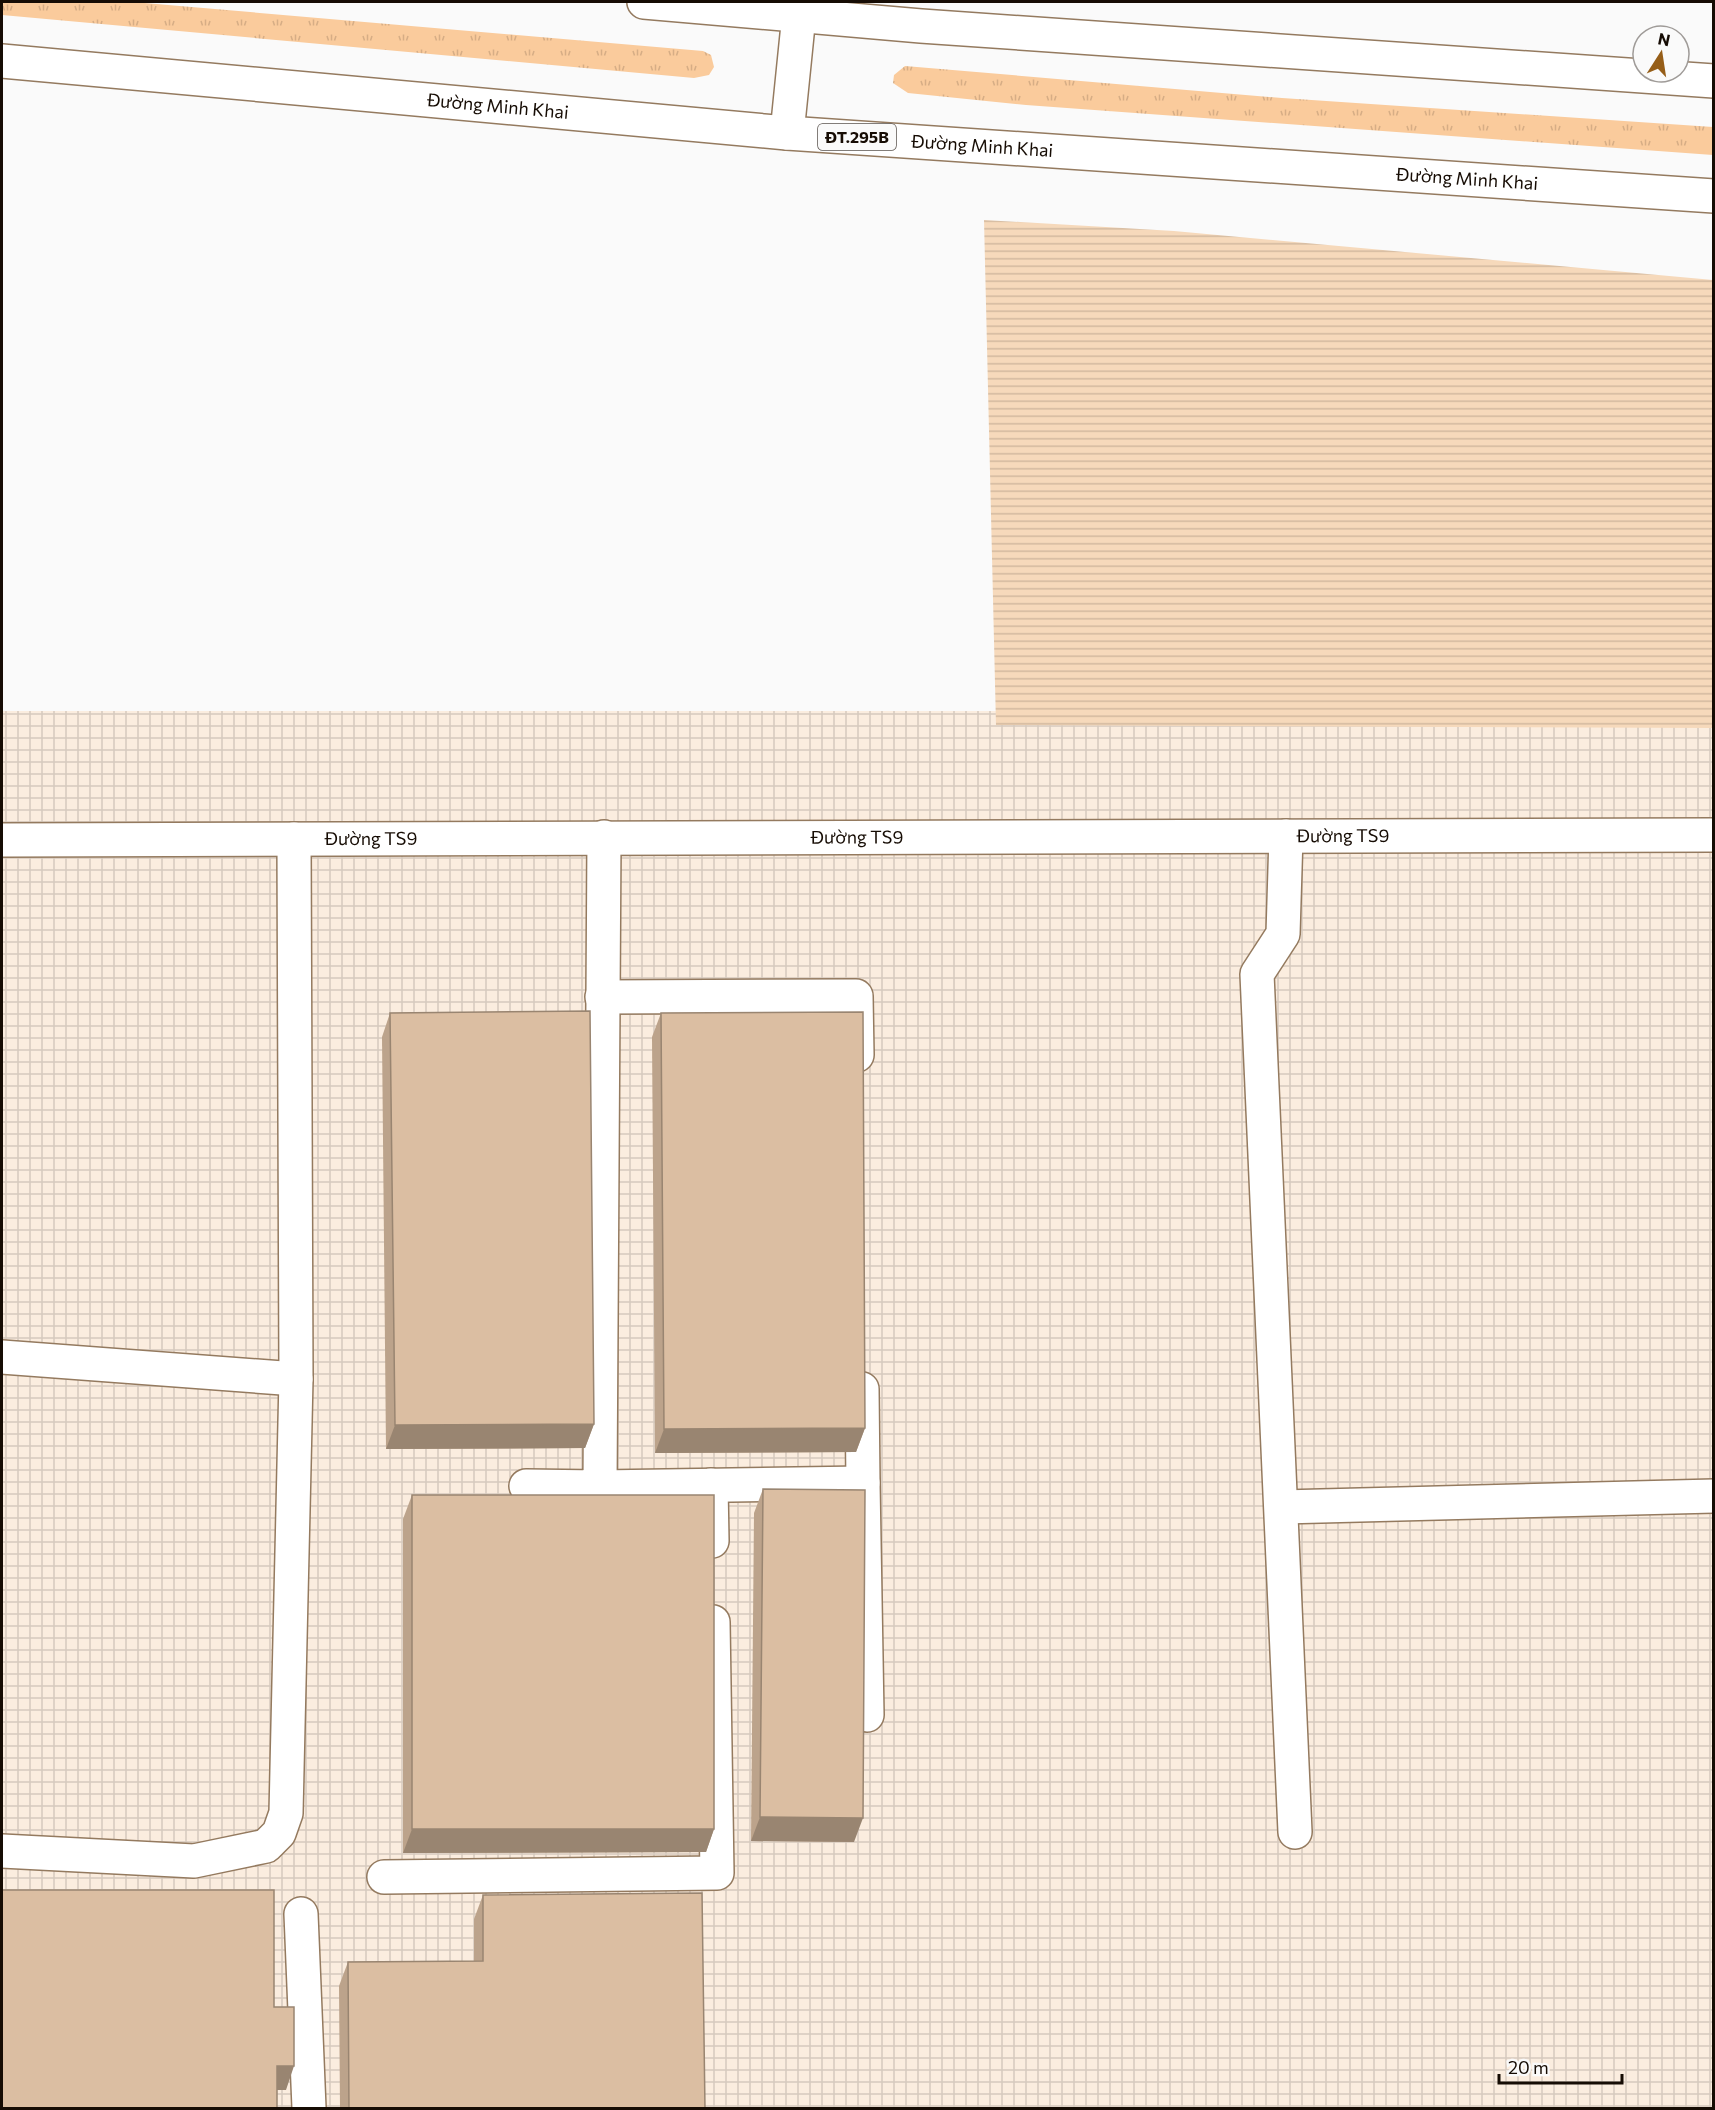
<svg xmlns="http://www.w3.org/2000/svg" width="1715" height="2110" viewBox="0 0 1715 2110" font-family="Commissioner,sans-serif">
<style>
.industrial{fill:url(#industrial-grid)}
.grass{fill:url(#grass-tufts)}
.water{fill:url(#water-rules)}
.lines{fill:none;stroke-linecap:round;stroke-linejoin:round}
.minor-casing{stroke:#947a5f;stroke-width:36}
.major-casing{stroke:#947a5f;stroke-width:36}
.minor{stroke:#fff;stroke-width:33}
.major{stroke:#fff;stroke-width:33}
.wall{fill:#bca38b}
.shaded-wall{fill:#998571}
.building{fill:#dbbea2;stroke:#998571;stroke-width:1.5}
.labels{text-anchor:middle;stroke-width:4.5;stroke-linejoin:round;paint-order:stroke}
.shield{fill:#fafafa;stroke:#5a534e;stroke-width:1.5}
.shield-label{font-size:16px;font-weight:bold;fill:#160c04}
.street-label{font-size:18px;fill:#160c04;stroke:#fafafa}
</style>
<defs>
<pattern id="industrial-grid" width="8" height="8" patternUnits="userSpaceOnUse" patternTransform="scale(1.5)"><rect width="8" height="8" fill="#fbeddf"/><path d="M0 4h8M4 0v8" fill="none" stroke="#d6cabe"/></pattern>
<pattern id="grass-tufts" width="24" height="20" patternUnits="userSpaceOnUse" patternTransform="scale(1.5)"><rect width="24" height="20" fill="#facb9c"/><path d="M3 7l-1-3M5 7V3M7 7l1-3M15 17l-1-3M17 17v-4M19 17l1-3" fill="none" stroke="#d6ad85"/></pattern>
<pattern id="water-rules" width="6" height="5" patternUnits="userSpaceOnUse" patternTransform="scale(1.5)"><rect width="6" height="5" fill="#f6d9bb"/><path d="M0 2.5h6" fill="none" stroke="#d2b99f"/></pattern>
</defs>
<rect width="100%" height="100%" fill="#fafafa"/>
<rect class="industrial" x="2" y="711" width="1711" height="1397"/>
<g class="grass">
<polygon points="2,2 133,2 703,51 711,55 714,67 709,75 694,78 2,15"/>
<polygon points="905,66 1282,98 1713,127 1713,155 1026,105 908,93 893,83 894,75"/>
</g>
<polygon class="water" points="984,220 1174,231 1713,280 1713,728 996,725"/>
<g class="lines">
<defs>
<g id="minor">
<polyline points="1286,836 1283,934 1257,974 1295,1832"/>
<path id="s1" d="M2,840L1714,835"/>
<polyline points="602,997 856,996 857,1055"/>
<polyline points="2,1357 296,1379"/>
<polyline points="862,1389 863,1483"/>
<polyline points="711,1485 712,1541"/>
<polyline points="526,1486 600,1487 604,837"/>
<polyline points="600,1487 863,1483 867,1715"/>
<polyline points="1282,1507 1714,1496"/>
<polyline points="2,1851 194,1861 266,1846 279,1833 286,1813 296,1379 294,839"/>
<polyline points="384,1877 717,1873 713,1622"/>
<polyline points="301,1914 309,2108"/>
</g>
<g id="major">
<polyline points="644,2 921,26 1714,81"/>
<path id="s2" d="M2,61L787,133L1714,196"/>
<polyline points="787,133 799,15"/>
</g>
</defs>
<use href="#minor" class="minor-casing"/>
<use href="#major" class="major-casing"/>
<use href="#minor" class="minor"/>
<use href="#major" class="major"/>
</g>
<g class="wall">
<polygon points="390,1013 594,1424 585,1448 386,1449 382,1037"/>
<polygon points="661,1013 865,1428 856,1452 655,1453 652,1037"/>
<polygon points="763,1489 854,1842 751,1841 754,1513"/>
<polygon points="412,1495 714,1829 706,1852 403,1853 403,1519"/>
<polygon points="483,1895 705,2109 340,2109 339,1986 348,1962 474,1961 474,1919"/>
</g>
<g class="shaded-wall">
<polygon points="594,1424 585,1448 386,1449 395,1425"/>
<polygon points="865,1428 856,1452 655,1453 664,1429"/>
<polygon points="760,1817 863,1818 854,1842 751,1841"/>
<polygon points="412,1829 714,1829 706,1852 403,1853"/>
<polygon points="277,2066 294,2066 286,2090 269,2090"/>
</g>
<g class="building">
<polygon points="590,1011 594,1424 395,1425 390,1013"/>
<polygon points="863,1012 865,1428 664,1429 661,1013"/>
<polygon points="763,1489 865,1490 863,1818 760,1817"/>
<rect x="412" y="1495" width="302" height="334"/>
<polygon points="2,1890 274,1890 274,2007 294,2007 294,2066 277,2066 277,2109 2,2109"/>
<polygon points="702,1893 705,2109 349,2109 348,1962 483,1961 483,1895"/>
</g>
<g class="labels">
<rect class="shield" x="818" y="124" width="78" height="26" rx="4.5"/>
<g class="shield-label">
<text x="857" y="143">ĐT.295B</text>
</g>
<g class="street-label">
<text dy="6" stroke="none"><textPath href="#s2" startOffset="498">Đường Minh Khai</textPath></text>
<text dy="6" stroke="none"><textPath href="#s2" startOffset="984">Đường Minh Khai</textPath></text>
<text dy="6" stroke="none"><textPath href="#s2" startOffset="1470">Đường Minh Khai</textPath></text>
<text dy="6" stroke="none"><textPath href="#s1" startOffset="855">Đường TS9</textPath></text>
<text dy="6" stroke="none"><textPath href="#s1" startOffset="1341">Đường TS9</textPath></text>
<text dy="6" stroke="none"><textPath href="#s1" startOffset="369">Đường TS9</textPath></text>
</g>
</g>
<rect width="1715" height="2110" fill="none" stroke="#160c04" stroke-width="6"/>
<g transform="translate(1661 54) rotate(12)"><circle r="28" fill="#fafafa" stroke="#9f9b98" stroke-width="1.5"/>
<path d="M0-4.5L10 22L0 15L-10 22Z" fill="#965e18"/>
<text y="-9" font-size="16" font-weight="bold" text-anchor="middle" fill="#160c04">N</text>
</g>
<path d="M1499 2074v9h123v-9" fill="none" stroke="#160c04" stroke-width="3"/>
<text x="1508" y="2074" font-size="18" fill="#160c04" stroke="#fafafa" stroke-width="4.5" paint-order="stroke">20 m</text>
</svg>
